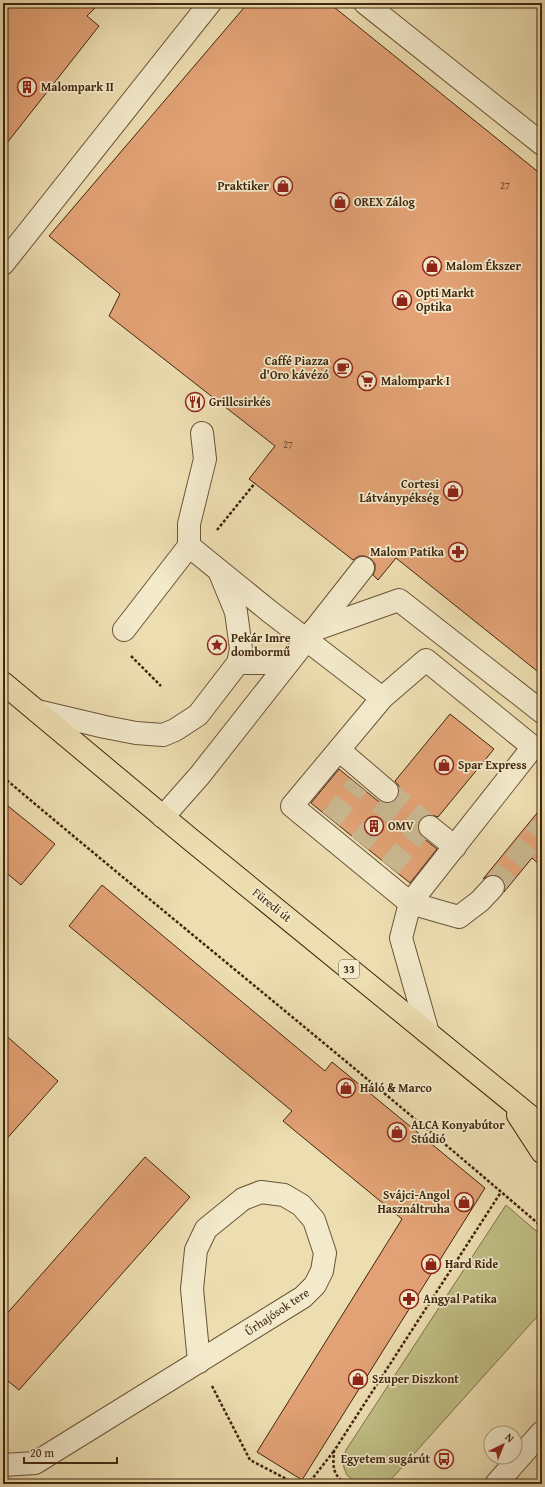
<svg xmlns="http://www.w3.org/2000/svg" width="545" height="1487" viewBox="0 0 545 1487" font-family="'Gentium Book Plus',serif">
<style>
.green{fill:#c0bf86;stroke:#80724a}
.building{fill:#e2a275;stroke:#40260f}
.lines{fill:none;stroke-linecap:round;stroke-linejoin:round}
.minor-tunnel{stroke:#cab991;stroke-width:22;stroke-dasharray:22 11;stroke-linecap:butt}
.minor-casing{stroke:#6b5438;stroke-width:24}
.major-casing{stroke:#40260f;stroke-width:24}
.path{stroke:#40260f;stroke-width:2.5;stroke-dasharray:3 2;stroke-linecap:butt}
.minor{stroke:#f3eacc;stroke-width:22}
.major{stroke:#eddeb1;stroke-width:22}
.labels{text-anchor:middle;stroke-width:3.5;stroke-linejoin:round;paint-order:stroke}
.number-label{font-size:10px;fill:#684528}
.shield{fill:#f3eacc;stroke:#766148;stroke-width:1}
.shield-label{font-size:11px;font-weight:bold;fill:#40260f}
.poi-label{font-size:12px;font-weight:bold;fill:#40260f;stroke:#f3eacc;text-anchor:start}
.street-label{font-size:12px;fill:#40260f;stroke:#f3eacc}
</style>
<rect width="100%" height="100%" fill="#eddeb1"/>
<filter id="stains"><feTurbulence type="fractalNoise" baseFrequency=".005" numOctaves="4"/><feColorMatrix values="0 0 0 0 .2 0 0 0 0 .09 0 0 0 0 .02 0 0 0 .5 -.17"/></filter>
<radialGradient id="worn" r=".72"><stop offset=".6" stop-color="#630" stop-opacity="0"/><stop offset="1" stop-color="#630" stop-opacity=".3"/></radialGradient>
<polygon class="green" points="506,1205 542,1236 542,1311 387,1484 358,1484 347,1475 344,1468 343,1461 346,1450"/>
<g class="building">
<polygon points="3,3 100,3 87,16 99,26 3,148"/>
<polygon points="248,3 329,3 542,175 542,675 396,558 378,580 373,575 375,570 375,564 370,558 364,556 359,556 353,560 249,479 275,446 109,316 120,294 49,236"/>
<polygon points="450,714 494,749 438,817 432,815 426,815 420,820 418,826 419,832 422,837 437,849 410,883 311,803 339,769 378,801 385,803 392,803 397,799 399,793 399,786 395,781"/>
<polygon points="3,802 55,844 21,885 3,870"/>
<polygon points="542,807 542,867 532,858 504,892 505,884 501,878 496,875 490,875 483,879"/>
<polygon points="102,885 325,1071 332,1062 485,1188 302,1480 257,1452 402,1219 283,1121 292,1111 69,926"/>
<polygon points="3,1033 58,1081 3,1143"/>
<polygon points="145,1157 190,1197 19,1390 3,1377 3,1318"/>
</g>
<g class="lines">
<g class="minor-tunnel">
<polyline points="387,791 430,827"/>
<polyline points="331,819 358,785"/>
<polyline points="360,843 396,798"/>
<polyline points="390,867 426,822"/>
<polyline points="493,887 542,827"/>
</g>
<defs>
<g id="minor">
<polyline points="365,3 542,144"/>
<polyline points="3,264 210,3"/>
<polyline points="202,433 205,459 189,524 189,546 269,611 382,698 426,660 533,747 410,903 292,806 382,698"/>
<polyline points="124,630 189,546"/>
<polyline points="314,630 399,600 542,712"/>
<polyline points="238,663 287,663"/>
<polyline points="37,711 105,727 136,733 163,735 175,730 198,715 238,663 241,649 236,612 220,573"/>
<polyline points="339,750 387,791"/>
<polyline points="163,817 200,775 363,568"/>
<polyline points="430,827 455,847"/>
<polyline points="428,1033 401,938 410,903 459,917 480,901 493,887"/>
<polyline points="3,1465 35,1463 303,1297 315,1285 322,1271 325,1253 314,1220 301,1205 284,1195 261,1192 243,1199 206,1229 196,1250 192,1289 199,1362"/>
<polyline points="496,1484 542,1432"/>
</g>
<g id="major">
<polyline points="3,683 190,839 542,1126"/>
<polyline points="518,1115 542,1152"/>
</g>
</defs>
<use href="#minor" class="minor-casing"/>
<use href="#major" class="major-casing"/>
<g class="path">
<polyline points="217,530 255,483"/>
<polyline points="131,656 161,686"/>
<path d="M3,777C182,928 365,1074 542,1227"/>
<polyline points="212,1386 250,1460 296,1484"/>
<polyline points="306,1484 312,1479 334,1451"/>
<path d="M345,1484C332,1473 333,1467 334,1451L501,1192"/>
</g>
<use href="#minor" class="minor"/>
<use href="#major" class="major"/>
</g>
<defs>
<symbol id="building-ring" viewBox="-11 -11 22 22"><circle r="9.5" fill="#f3eacc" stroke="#8f2418" stroke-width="1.5"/><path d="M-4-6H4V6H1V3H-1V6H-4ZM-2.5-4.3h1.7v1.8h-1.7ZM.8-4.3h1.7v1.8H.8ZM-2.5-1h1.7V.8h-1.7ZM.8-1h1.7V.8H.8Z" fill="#8f2418"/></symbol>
<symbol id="shop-ring" viewBox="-11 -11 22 22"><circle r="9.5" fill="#f3eacc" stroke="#8f2418" stroke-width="1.5"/><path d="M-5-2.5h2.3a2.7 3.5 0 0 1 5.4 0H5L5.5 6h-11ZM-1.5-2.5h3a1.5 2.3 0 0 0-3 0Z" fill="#8f2418"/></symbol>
<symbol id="cafe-ring" viewBox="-11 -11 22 22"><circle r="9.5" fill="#f3eacc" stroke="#8f2418" stroke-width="1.5"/><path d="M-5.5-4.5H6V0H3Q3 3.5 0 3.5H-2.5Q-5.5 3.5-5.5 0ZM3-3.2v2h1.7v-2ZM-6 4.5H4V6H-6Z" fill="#8f2418"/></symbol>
<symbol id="supermarket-ring" viewBox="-11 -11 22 22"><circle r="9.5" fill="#f3eacc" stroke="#8f2418" stroke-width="1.5"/><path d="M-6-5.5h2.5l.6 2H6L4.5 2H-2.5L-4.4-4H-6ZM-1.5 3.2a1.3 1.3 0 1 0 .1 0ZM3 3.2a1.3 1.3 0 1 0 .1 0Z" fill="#8f2418"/></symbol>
<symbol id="restaurant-ring" viewBox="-11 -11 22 22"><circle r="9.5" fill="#f3eacc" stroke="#8f2418" stroke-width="1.5"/><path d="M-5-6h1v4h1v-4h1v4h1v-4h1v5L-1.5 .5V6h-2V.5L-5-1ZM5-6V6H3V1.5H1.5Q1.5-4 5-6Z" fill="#8f2418"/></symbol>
<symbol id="pharmacy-ring" viewBox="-11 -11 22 22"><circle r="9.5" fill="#f3eacc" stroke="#8f2418" stroke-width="1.5"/><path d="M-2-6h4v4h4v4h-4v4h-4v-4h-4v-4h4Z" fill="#8f2418"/></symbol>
<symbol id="sight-ring" viewBox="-11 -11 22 22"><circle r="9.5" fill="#f3eacc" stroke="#8f2418" stroke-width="1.5"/><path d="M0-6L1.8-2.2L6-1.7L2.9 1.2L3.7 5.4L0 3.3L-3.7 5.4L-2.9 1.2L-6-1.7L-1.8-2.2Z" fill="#8f2418"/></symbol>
<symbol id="bus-ring" viewBox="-11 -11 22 22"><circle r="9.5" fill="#f3eacc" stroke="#8f2418" stroke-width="1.5"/><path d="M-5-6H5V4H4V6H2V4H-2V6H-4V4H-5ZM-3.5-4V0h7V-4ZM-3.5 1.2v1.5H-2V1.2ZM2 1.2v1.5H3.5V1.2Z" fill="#8f2418"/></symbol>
</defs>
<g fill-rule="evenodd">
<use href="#building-ring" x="16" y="76" width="22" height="22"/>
<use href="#shop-ring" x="272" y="175" width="22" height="22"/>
<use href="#shop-ring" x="329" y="191" width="22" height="22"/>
<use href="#shop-ring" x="421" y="255" width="22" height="22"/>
<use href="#shop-ring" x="391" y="289" width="22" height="22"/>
<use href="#cafe-ring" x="332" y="357" width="22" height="22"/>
<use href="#supermarket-ring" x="356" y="370" width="22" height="22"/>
<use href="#restaurant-ring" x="184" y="391" width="22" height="22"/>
<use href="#shop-ring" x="442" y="480" width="22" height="22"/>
<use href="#pharmacy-ring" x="447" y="541" width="22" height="22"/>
<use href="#sight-ring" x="206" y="634" width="22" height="22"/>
<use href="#shop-ring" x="433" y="754" width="22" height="22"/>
<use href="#building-ring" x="363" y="815" width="22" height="22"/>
<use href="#shop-ring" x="335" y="1077" width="22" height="22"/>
<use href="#shop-ring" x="386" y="1121" width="22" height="22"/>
<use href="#shop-ring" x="453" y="1191" width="22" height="22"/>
<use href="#shop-ring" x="420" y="1253" width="22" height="22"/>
<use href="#pharmacy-ring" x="398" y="1288" width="22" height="22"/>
<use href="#shop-ring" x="347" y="1368" width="22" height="22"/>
<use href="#bus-ring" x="433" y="1448" width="22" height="22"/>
</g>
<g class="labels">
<g class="number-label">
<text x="505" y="189">27</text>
<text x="288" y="448">27</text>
</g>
<rect class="shield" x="339" y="960" width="20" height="18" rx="3"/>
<g class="shield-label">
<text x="349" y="973">33</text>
</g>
<g class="poi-label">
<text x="41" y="91">Malompark II</text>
<text x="269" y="190" text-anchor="end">Praktiker</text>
<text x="354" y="206">OREX Zálog</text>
<text x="446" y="270">Malom Ékszer</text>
<text x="416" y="297">Opti Markt<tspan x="416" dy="14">Optika</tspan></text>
<text x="329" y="365" text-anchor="end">Caffé Piazza<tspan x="329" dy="14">d'Oro kávézó</tspan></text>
<text x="381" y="385">Malompark I</text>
<text x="209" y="406">Grillcsirkés</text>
<text x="439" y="488" text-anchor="end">Cortesi<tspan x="439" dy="14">Látványpékség</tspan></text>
<text x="444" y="556" text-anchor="end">Malom Patika</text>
<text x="231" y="642">Pekár Imre<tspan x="231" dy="14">dombormű</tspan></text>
<text x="458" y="769">Spar Express</text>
<text x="388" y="830">OMV</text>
<text x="360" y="1092">Háló &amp; Marco</text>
<text x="411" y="1129">ALCA Konyabútor<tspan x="411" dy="14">Stúdió</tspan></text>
<text x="450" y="1199" text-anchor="end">Svájci-Angol<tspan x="450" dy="14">Használtruha</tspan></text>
<text x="445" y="1268">Hard Ride</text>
<text x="423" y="1303">Angyal Patika</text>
<text x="372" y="1383">Szuper Diszkont</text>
<text x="430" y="1463" text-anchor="end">Egyetem sugárút</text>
</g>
<g class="street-label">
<text transform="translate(272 905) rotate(39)" y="4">Füredi út</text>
<text transform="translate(277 1312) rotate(-34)" y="4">Űrhajósok tere</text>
</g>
</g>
<rect width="545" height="1487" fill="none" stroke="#eddeb1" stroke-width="16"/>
<rect x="4" y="4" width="537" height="1479" fill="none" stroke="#40260f" stroke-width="2"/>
<rect x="8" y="8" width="529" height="1471" fill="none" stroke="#40260f"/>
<g transform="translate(503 1445) rotate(43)"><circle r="19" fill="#f3eacc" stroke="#ab9c80"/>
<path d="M0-3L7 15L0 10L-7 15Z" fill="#8f2418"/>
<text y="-6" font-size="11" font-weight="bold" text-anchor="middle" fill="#40260f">N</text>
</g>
<path d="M24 1457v6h93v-6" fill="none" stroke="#40260f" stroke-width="2"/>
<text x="30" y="1457" font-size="12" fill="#40260f" stroke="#f3eacc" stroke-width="3" paint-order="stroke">20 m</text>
<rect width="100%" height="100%" filter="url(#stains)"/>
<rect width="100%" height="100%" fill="url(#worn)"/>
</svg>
